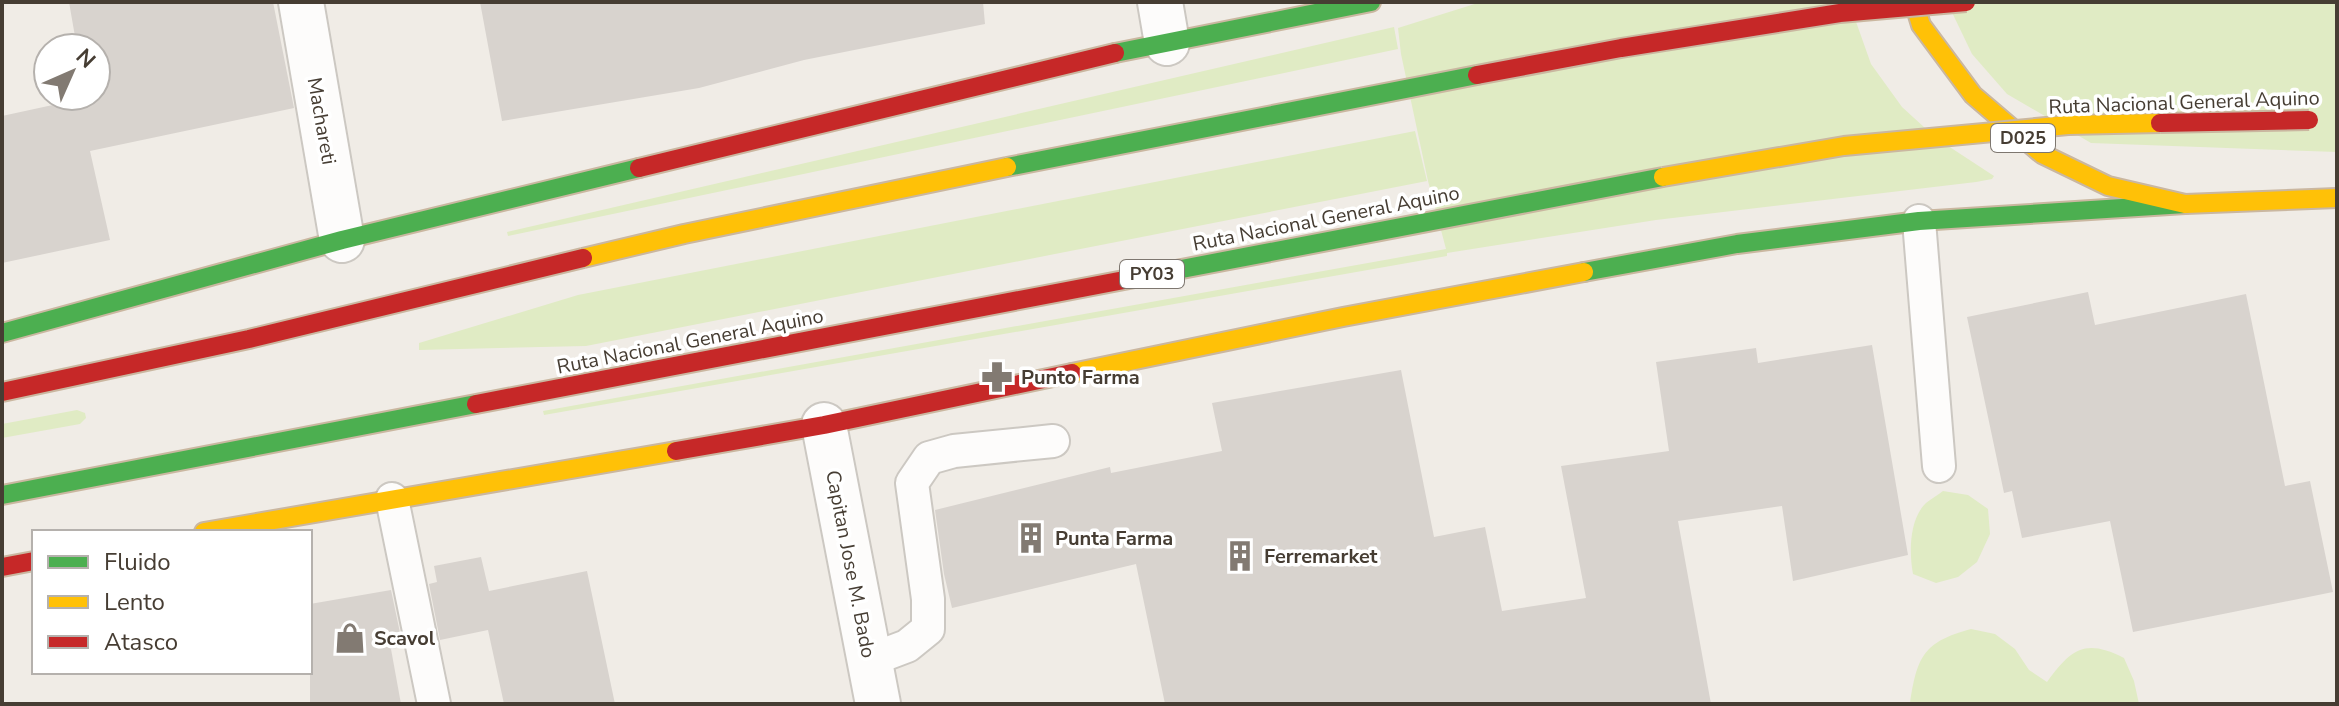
<svg xmlns="http://www.w3.org/2000/svg" width="2339" height="706" viewBox="0 0 2339 706" font-family="'Nunito Sans',sans-serif">
<style>
.green{fill:#e0ebc4}
.building{fill:#d8d3ce}
.lines{fill:none;stroke-linecap:round;stroke-linejoin:round}
.lane-casing{stroke:#ccc8c2;stroke-width:36}
.street-casing{stroke:#ccc8c2;stroke-width:48}
.fast-casing{stroke:#cab7a0;stroke-width:22}
.slow-casing{stroke:#cab7a0;stroke-width:22}
.jam-casing{stroke:#cab7a0;stroke-width:22}
.lane{stroke:#fdfcfb;stroke-width:32}
.street{stroke:#fdfcfb;stroke-width:44}
.fast{stroke:#4caf50;stroke-width:18}
.slow{stroke:#ffc107;stroke-width:18}
.jam{stroke:#c62828;stroke-width:18}
.fast-bridge-casing{stroke:#cab7a0;stroke-width:22;stroke-linecap:butt}
.slow-bridge-casing{stroke:#cab7a0;stroke-width:22;stroke-linecap:butt}
.jam-bridge-casing{stroke:#cab7a0;stroke-width:22;stroke-linecap:butt}
.fast-bridge{stroke:#4caf50;stroke-width:18}
.slow-bridge{stroke:#ffc107;stroke-width:18}
.jam-bridge{stroke:#c62828;stroke-width:18}
.labels{text-anchor:middle;stroke-width:7;stroke-linejoin:round;paint-order:stroke}
.shield{fill:#fff;stroke:#7e7770;stroke-width:2}
.shield-label{font-size:18px;font-weight:bold;fill:#463d33}
.street-label{font-size:20px;fill:#463d33;stroke:#fff}
.poi-label{font-size:20px;font-weight:bold;fill:#463d33;stroke:#fff;text-anchor:start}
</style>
<rect width="100%" height="100%" fill="#f0ece6"/>
<g class="green">
<polygon points="1481,2 1849,2 1871,64 1902,107 1936,138 1994,176 1992,179 1976,182 1656,220 1447,253 1447,256 544,415 543,411 1446,249 1428,181 1401,54 1398,28"/>
<polygon points="1947,2 2337,2 2337,152 2091,143 2007,94 1972,54"/>
<polygon points="1394,27 1398,49 508,236 507,232"/>
<polygon points="1415,131 1427,181 586,346 419,350 419,343 578,295"/>
<polygon points="77,410 85,413 86,418 80,424 2,438 2,424"/>
<path d="M1943,491L1968,495L1988,509L1990,534L1977,562L1958,577L1936,583L1913,574C1909,553 1909,519 1926,503C1931,499 1938,495 1943,491Z"/>
<path d="M1971,629L1995,634L2015,649L2029,670L2047,682C2071,649 2085,638 2124,658L2134,681L2139,704H1910C1917,657 1923,642 1971,629Z"/>
</g>
<g class="building">
<polygon points="69,2 273,2 294,108 90,151 110,240 2,263 2,116 85,98 85,96 96,96 96,48 77,48"/>
<polygon points="480,2 983,2 985,24 804,60 699,88 502,121"/>
<polygon points="2088,292 2095,325 2246,294 2285,486 2310,481 2333,592 2133,632 2110,521 2022,538 2012,491 2004,493 1967,317"/>
<polygon points="1872,345 1908,555 1793,581 1782,506 1678,521 1711,704 1165,704 1136,564 952,608 944,574 935,510 1110,467 1111,473 1222,451 1212,403 1401,370 1434,537 1485,527 1502,611 1586,598 1561,466 1669,451 1656,362 1756,348 1758,363"/>
<polygon points="481,557 489,591 587,571 615,704 504,704 488,630 440,640 429,584 437,582 434,566"/>
<polygon points="391,590 403,647 391,649 401,704 310,704 310,604"/>
</g>
<g class="lines">
<defs>
<g id="lane">
<polyline points="1919,221 1939,466"/>
<polyline points="392,499 434,704"/>
<polyline points="870,660 907,646 928,629 928,599 912,483 929,458 954,451 1053,441"/>
</g>
<g id="street">
<polyline points="301,2 342,240"/>
<polyline points="1160,2 1167,43"/>
<polyline points="824,425 878,704"/>
</g>
<g id="fast">
<polyline points="1115,53 1371,2"/>
<polyline points="1584,272 1737,244 1919,221 2185,204"/>
<polyline points="2,333 342,240 639,168"/>
</g>
<g id="slow">
<polyline points="1914,2 1921,25 1973,95 2042,154 2108,186 2185,204 2337,198"/>
<polyline points="1072,373 1343,317 1584,272"/>
<polyline points="204,532 676,451"/>
</g>
<g id="jam">
<polyline points="639,168 1115,53"/>
<polyline points="676,451 824,425 1072,373"/>
<polyline points="2,567 34,561"/>
</g>
</defs>
<use href="#lane" class="lane-casing"/>
<use href="#street" class="street-casing"/>
<use href="#fast" class="fast-casing"/>
<use href="#slow" class="slow-casing"/>
<use href="#jam" class="jam-casing"/>
<use href="#lane" class="lane"/>
<use href="#street" class="street"/>
<use href="#fast" class="fast"/>
<use href="#slow" class="slow"/>
<use href="#jam" class="jam"/>
<defs>
<g id="fast-bridge">
<polyline points="1007,167 1477,75"/>
<polyline points="1124,280 1663,177"/>
<polyline points="2,495 476,404"/>
</g>
<g id="slow-bridge">
<polyline points="1663,177 1844,146 2068,125 2160,123"/>
<polyline points="583,258 684,234 1007,167"/>
</g>
<g id="jam-bridge">
<polyline points="1477,75 1621,48 1840,13 1966,2"/>
<polyline points="2160,123 2309,120"/>
<polyline points="2,392 249,339 583,258"/>
<polyline points="476,404 1124,280"/>
</g>
</defs>
<use href="#fast-bridge" class="fast-bridge-casing"/>
<use href="#slow-bridge" class="slow-bridge-casing"/>
<use href="#jam-bridge" class="jam-bridge-casing"/>
<use href="#fast-bridge" class="fast-bridge"/>
<use href="#slow-bridge" class="slow-bridge"/>
<use href="#jam-bridge" class="jam-bridge"/>
</g>
<defs>
<symbol id="pharmacy-bare" viewBox="-9 -9 18 18"><path d="M-2-6h4v4h4v4h-4v4h-4v-4h-4v-4h4Z" fill="#827a72" stroke="#fff" stroke-width="2.5" paint-order="stroke"/></symbol>
<symbol id="building-bare" viewBox="-9 -9 18 18"><path d="M-4-6H4V6H1V3H-1V6H-4ZM-2.5-4.3h1.7v1.8h-1.7ZM.8-4.3h1.7v1.8H.8ZM-2.5-1h1.7V.8h-1.7ZM.8-1h1.7V.8H.8Z" fill="#827a72" stroke="#fff" stroke-width="2.5" paint-order="stroke"/></symbol>
<symbol id="shop-bare" viewBox="-9 -9 18 18"><path d="M-5-2.5h2.3a2.7 3.5 0 0 1 5.4 0H5L5.5 6h-11ZM-1.5-2.5h3a1.5 2.3 0 0 0-3 0Z" fill="#827a72" stroke="#fff" stroke-width="2.5" paint-order="stroke"/></symbol>
</defs>
<g fill-rule="evenodd">
<use href="#pharmacy-bare" x="975" y="355" width="44" height="44"/>
<use href="#building-bare" x="1009" y="516" width="44" height="44"/>
<use href="#building-bare" x="1218" y="534" width="44" height="44"/>
<use href="#shop-bare" x="328" y="616" width="44" height="44"/>
</g>
<g class="labels">
<g class="shield">
<rect x="1991" y="124" width="64" height="28" rx="6"/>
<rect x="1120" y="260" width="64" height="28" rx="6"/>
</g>
<g class="shield-label">
<text x="2023" y="144">D025</text>
<text x="1152" y="280">PY03</text>
</g>
<g class="street-label">
<text transform="translate(2184 102) rotate(-2)" y="7">Ruta Nacional General Aquino</text>
<text transform="translate(322 121) rotate(80)" y="7">Machareti</text>
<text transform="translate(1326 218) rotate(-11)" y="7">Ruta Nacional General Aquino</text>
<text transform="translate(690 341) rotate(-11)" y="7">Ruta Nacional General Aquino</text>
<text transform="translate(851 564) rotate(79)" y="7">Capitan Jose M. Bado</text>
</g>
<g class="poi-label">
<text x="1021" y="384">Punto Farma</text>
<text x="1055" y="545">Punta Farma</text>
<text x="1264" y="563">Ferremarket</text>
<text x="374" y="645">Scavol</text>
</g>
</g>
<rect width="2339" height="706" fill="none" stroke="#463d33" stroke-width="8"/>
<rect x="32" y="530" width="280" height="144" fill="#ffffff" stroke="#b5b1ad" stroke-width="2"/>
<rect x="48" y="556" width="40" height="12" fill="#4caf50" stroke="#b5b1ad" stroke-width="2"/>
<text x="104" y="570" font-size="24" fill="#463d33">Fluido</text>
<rect x="48" y="596" width="40" height="12" fill="#ffc107" stroke="#b5b1ad" stroke-width="2"/>
<text x="104" y="610" font-size="24" fill="#463d33">Lento</text>
<rect x="48" y="636" width="40" height="12" fill="#c62828" stroke="#b5b1ad" stroke-width="2"/>
<text x="104" y="650" font-size="24" fill="#463d33">Atasco</text>
<g transform="translate(72 72) rotate(45)"><circle r="38" fill="#ffffff" stroke="#b5b1ad" stroke-width="2"/>
<path d="M0-6L14 30L0 20L-14 30Z" fill="#827a72"/>
<text y="-12" font-size="22" font-weight="bold" text-anchor="middle" fill="#463d33">N</text>
</g>
</svg>
